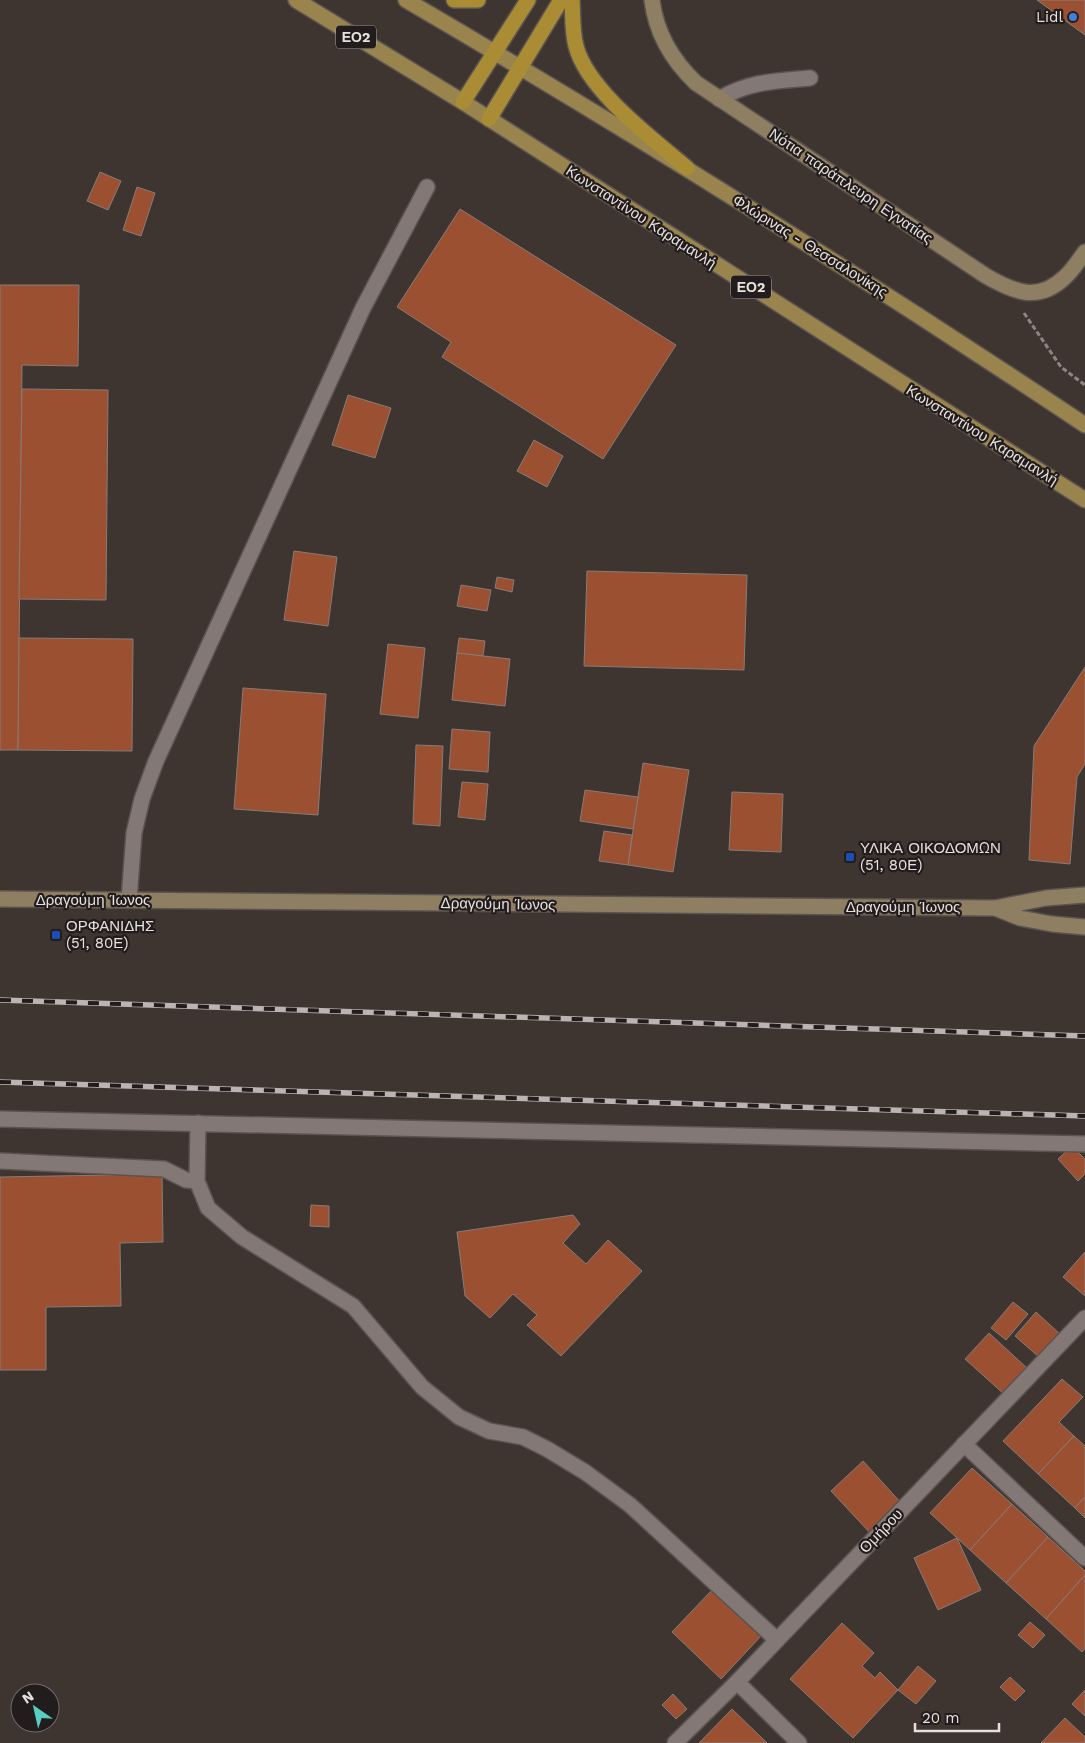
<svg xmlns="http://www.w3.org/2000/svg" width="1085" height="1743" viewBox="0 0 1085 1743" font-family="'Work Sans',sans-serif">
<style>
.building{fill:#9b5032;stroke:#877c79}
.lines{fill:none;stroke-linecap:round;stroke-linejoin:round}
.lane-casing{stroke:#5b5350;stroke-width:18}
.street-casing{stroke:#5b5350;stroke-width:18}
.secondary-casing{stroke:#5b5350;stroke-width:18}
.primary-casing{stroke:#5b5350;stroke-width:18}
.highway-casing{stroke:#5b5350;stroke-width:18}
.path{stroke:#8d8582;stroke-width:3;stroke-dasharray:5 2.5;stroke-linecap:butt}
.lane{stroke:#837875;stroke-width:15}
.street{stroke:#837875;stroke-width:15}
.secondary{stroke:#8e7e62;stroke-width:15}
.primary{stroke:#9a844e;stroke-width:15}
.highway{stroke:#a98c34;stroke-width:15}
.rail-casing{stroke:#bbb4b2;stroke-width:5.5}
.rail{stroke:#221d1c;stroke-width:4;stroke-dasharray:11;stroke-linecap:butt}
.shop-dot{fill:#3f7fe0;stroke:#221d1c;stroke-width:2}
.transit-dot{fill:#1a4fb4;stroke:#221d1c;stroke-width:2}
.labels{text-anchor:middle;stroke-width:4.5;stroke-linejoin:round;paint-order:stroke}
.shield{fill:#221d1c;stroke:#aba6a4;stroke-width:1}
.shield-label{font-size:14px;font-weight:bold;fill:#e6e0de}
.poi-label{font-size:15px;fill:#e6e0de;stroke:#221d1c;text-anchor:start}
.street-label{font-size:15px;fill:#e6e0de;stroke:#221d1c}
</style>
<rect width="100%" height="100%" fill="#3e3531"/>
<g class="building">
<polygon points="1037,0 1085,0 1085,35"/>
<polygon points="100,172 121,181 108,210 87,201"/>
<polygon points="137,187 155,193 141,236 123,230"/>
<polygon points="460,209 676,345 603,459 442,357 451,342 397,307"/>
<polygon points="0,285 79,285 78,366 22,365 18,750 0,750"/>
<polygon points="22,389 108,390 106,600 19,599"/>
<polygon points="348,395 391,408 375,458 332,445"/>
<polygon points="534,440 563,456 547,487 517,471"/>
<polygon points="294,551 337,557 328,626 284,620"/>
<polygon points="587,571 747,575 744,670 584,666"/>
<polygon points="497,577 514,580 512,592 495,588"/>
<polygon points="461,585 491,590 487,611 457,606"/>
<polygon points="19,638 133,639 132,751 18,750"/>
<polygon points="459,638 485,641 483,656 457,653"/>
<polygon points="388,644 425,648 418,718 380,714"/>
<polygon points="457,653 510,659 505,706 452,700"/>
<polygon points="1085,667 1085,764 1077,777 1070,864 1029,860 1034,746"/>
<polygon points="243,688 326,694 318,815 234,809"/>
<polygon points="452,729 490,732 488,772 449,769"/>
<polygon points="416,745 443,746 440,826 413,824"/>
<polygon points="643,763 689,770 673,872 628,865"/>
<polygon points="462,782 488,784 485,820 458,817"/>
<polygon points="585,790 638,797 633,829 580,821"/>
<polygon points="732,792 783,794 781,852 729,850"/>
<polygon points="604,831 632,835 628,865 599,861"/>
<polygon points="1072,1146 1085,1159 1085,1174 1078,1181 1058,1159"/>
<polygon points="162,1174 163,1242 120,1243 121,1306 46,1307 46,1370 0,1370 0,1177"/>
<polygon points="311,1205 329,1206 329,1227 310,1226"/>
<polygon points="573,1215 580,1224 563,1243 586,1264 608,1240 642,1271 561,1356 527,1325 537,1315 513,1294 490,1318 465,1296 457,1232"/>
<polygon points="1085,1252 1085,1296 1063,1277"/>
<polygon points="1013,1302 1028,1314 1006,1340 991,1328"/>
<polygon points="1036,1312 1061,1335 1040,1358 1015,1336"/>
<polygon points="989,1333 1028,1369 1005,1395 965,1359"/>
<polygon points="1062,1379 1083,1397 1059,1422 1074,1436 1038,1474 1003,1441"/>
<polygon points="1074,1436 1085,1446 1085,1497 1075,1508 1038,1474"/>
<polygon points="863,1461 903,1505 871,1534 831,1491"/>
<polygon points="972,1468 1012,1504 970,1550 930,1513"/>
<polygon points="1085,1497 1085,1518 1075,1508"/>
<polygon points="1012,1504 1048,1537 1006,1583 970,1550"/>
<polygon points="1048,1537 1085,1571 1085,1575 1046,1619 1006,1583"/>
<polygon points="957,1538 981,1590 938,1610 914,1558"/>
<polygon points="1085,1575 1085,1648 1082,1652 1046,1619"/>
<polygon points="712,1590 761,1636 721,1679 672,1632"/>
<polygon points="1030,1622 1045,1635 1033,1648 1018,1635"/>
<polygon points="842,1623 874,1653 862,1666 875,1678 880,1672 898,1690 853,1738 790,1679"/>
<polygon points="918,1666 936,1681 916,1704 898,1690"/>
<polygon points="1010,1677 1025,1691 1015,1701 1000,1687"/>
<polygon points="1085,1690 1085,1716 1072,1704"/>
<polygon points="673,1694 687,1709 676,1719 662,1705"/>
<polygon points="732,1709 767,1743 699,1743"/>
<polygon points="1065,1718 1085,1737 1085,1743 1041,1743"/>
</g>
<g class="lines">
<defs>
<g id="lane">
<path d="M719,99C750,81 776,81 810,78"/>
<polyline points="129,900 134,833 142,799 156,761 363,308 427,187"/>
</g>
<g id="street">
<polyline points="0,1119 1085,1144"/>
<polyline points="198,1123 197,1181 208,1208 242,1237 353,1306 422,1387 459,1417 489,1431 523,1437 547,1449 585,1472 630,1505 777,1640"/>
<polyline points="0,1161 164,1169 186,1180 197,1181"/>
<polyline points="964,1444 1085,1558"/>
<polyline points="737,1682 799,1743"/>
<polyline points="675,1743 737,1682 1085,1318"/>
</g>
<g id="secondary">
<path d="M652,0C656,34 672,60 696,83L986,276C1014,292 1038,303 1065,277C1073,270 1079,260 1085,252"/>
<polyline points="0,899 995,908 1046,898 1085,895"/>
<polyline points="995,908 1020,918 1052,924 1085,927"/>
</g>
<g id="primary">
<polyline points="296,0 463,102 1085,500"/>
<path d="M406,0C637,135 863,277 1085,425"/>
</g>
<g id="highway">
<polyline points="454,0 478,0"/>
<path d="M572,0C573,15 572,32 576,46C587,90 653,139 687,168"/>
<polyline points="463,102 528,0"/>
<polyline points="489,119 561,0"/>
</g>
</defs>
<use href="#lane" class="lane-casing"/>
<use href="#street" class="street-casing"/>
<use href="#secondary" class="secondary-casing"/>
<use href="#primary" class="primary-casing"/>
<use href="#highway" class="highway-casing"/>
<polyline class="path" points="1024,313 1061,367 1085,385"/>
<use href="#lane" class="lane"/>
<use href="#street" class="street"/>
<use href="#secondary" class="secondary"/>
<use href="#primary" class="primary"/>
<use href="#highway" class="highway"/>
<defs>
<g id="rail">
<polyline points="0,1000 1085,1036"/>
<polyline points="0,1082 1085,1116"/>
</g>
</defs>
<use href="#rail" class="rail-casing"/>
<use href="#rail" class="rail"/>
</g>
<circle class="shop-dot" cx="1073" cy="17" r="5"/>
<g class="transit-dot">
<rect x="845" y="852" width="10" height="10" rx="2.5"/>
<rect x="51" y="930" width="10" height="10" rx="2.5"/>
</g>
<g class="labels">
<g class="shield">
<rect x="336" y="25.5" width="40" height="23" rx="4"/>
<rect x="731" y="275.5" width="40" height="23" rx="4"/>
</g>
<g class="shield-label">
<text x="356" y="42">ΕΟ2</text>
<text x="751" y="292">ΕΟ2</text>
</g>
<g class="poi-label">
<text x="1063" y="22" text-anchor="end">Lidl</text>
<text x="860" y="853">ΥΛΙΚΑ ΟΙΚΟΔΟΜΩΝ<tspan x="860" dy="17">(51, 80Ε)</tspan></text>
<text x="66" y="931">ΟΡΦΑΝΙΔΗΣ<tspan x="66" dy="17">(51, 80Ε)</tspan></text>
</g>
<g class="street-label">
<text transform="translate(851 186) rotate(34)" y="5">Νότια παράπλευρη Εγνατίας</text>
<text transform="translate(641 217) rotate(33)" y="5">Κωνσταντίνου Καραμανλή</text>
<text transform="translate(810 246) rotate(32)" y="5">Φλώρινας - Θεσσαλονίκης</text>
<text transform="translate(982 435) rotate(32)" y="5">Κωνσταντίνου Καραμανλή</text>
<text x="93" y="905">Δραγούμη Ίωνος</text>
<text transform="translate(498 904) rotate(1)" y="5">Δραγούμη Ίωνος</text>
<text x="903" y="912">Δραγούμη Ίωνος</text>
<text transform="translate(881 1531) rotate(-46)" y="5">Ομήρου</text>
</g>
</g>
<g transform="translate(35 1708) rotate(326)"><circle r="24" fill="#221d1c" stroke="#706b6a"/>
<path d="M0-4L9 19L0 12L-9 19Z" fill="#57cec2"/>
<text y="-8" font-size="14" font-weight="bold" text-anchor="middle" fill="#e6e0de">N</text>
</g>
<path d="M915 1723v8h84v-8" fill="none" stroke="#e6e0de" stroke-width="2.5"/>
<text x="922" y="1723" font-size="15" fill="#e6e0de" stroke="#221d1c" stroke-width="4" paint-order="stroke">20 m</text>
</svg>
